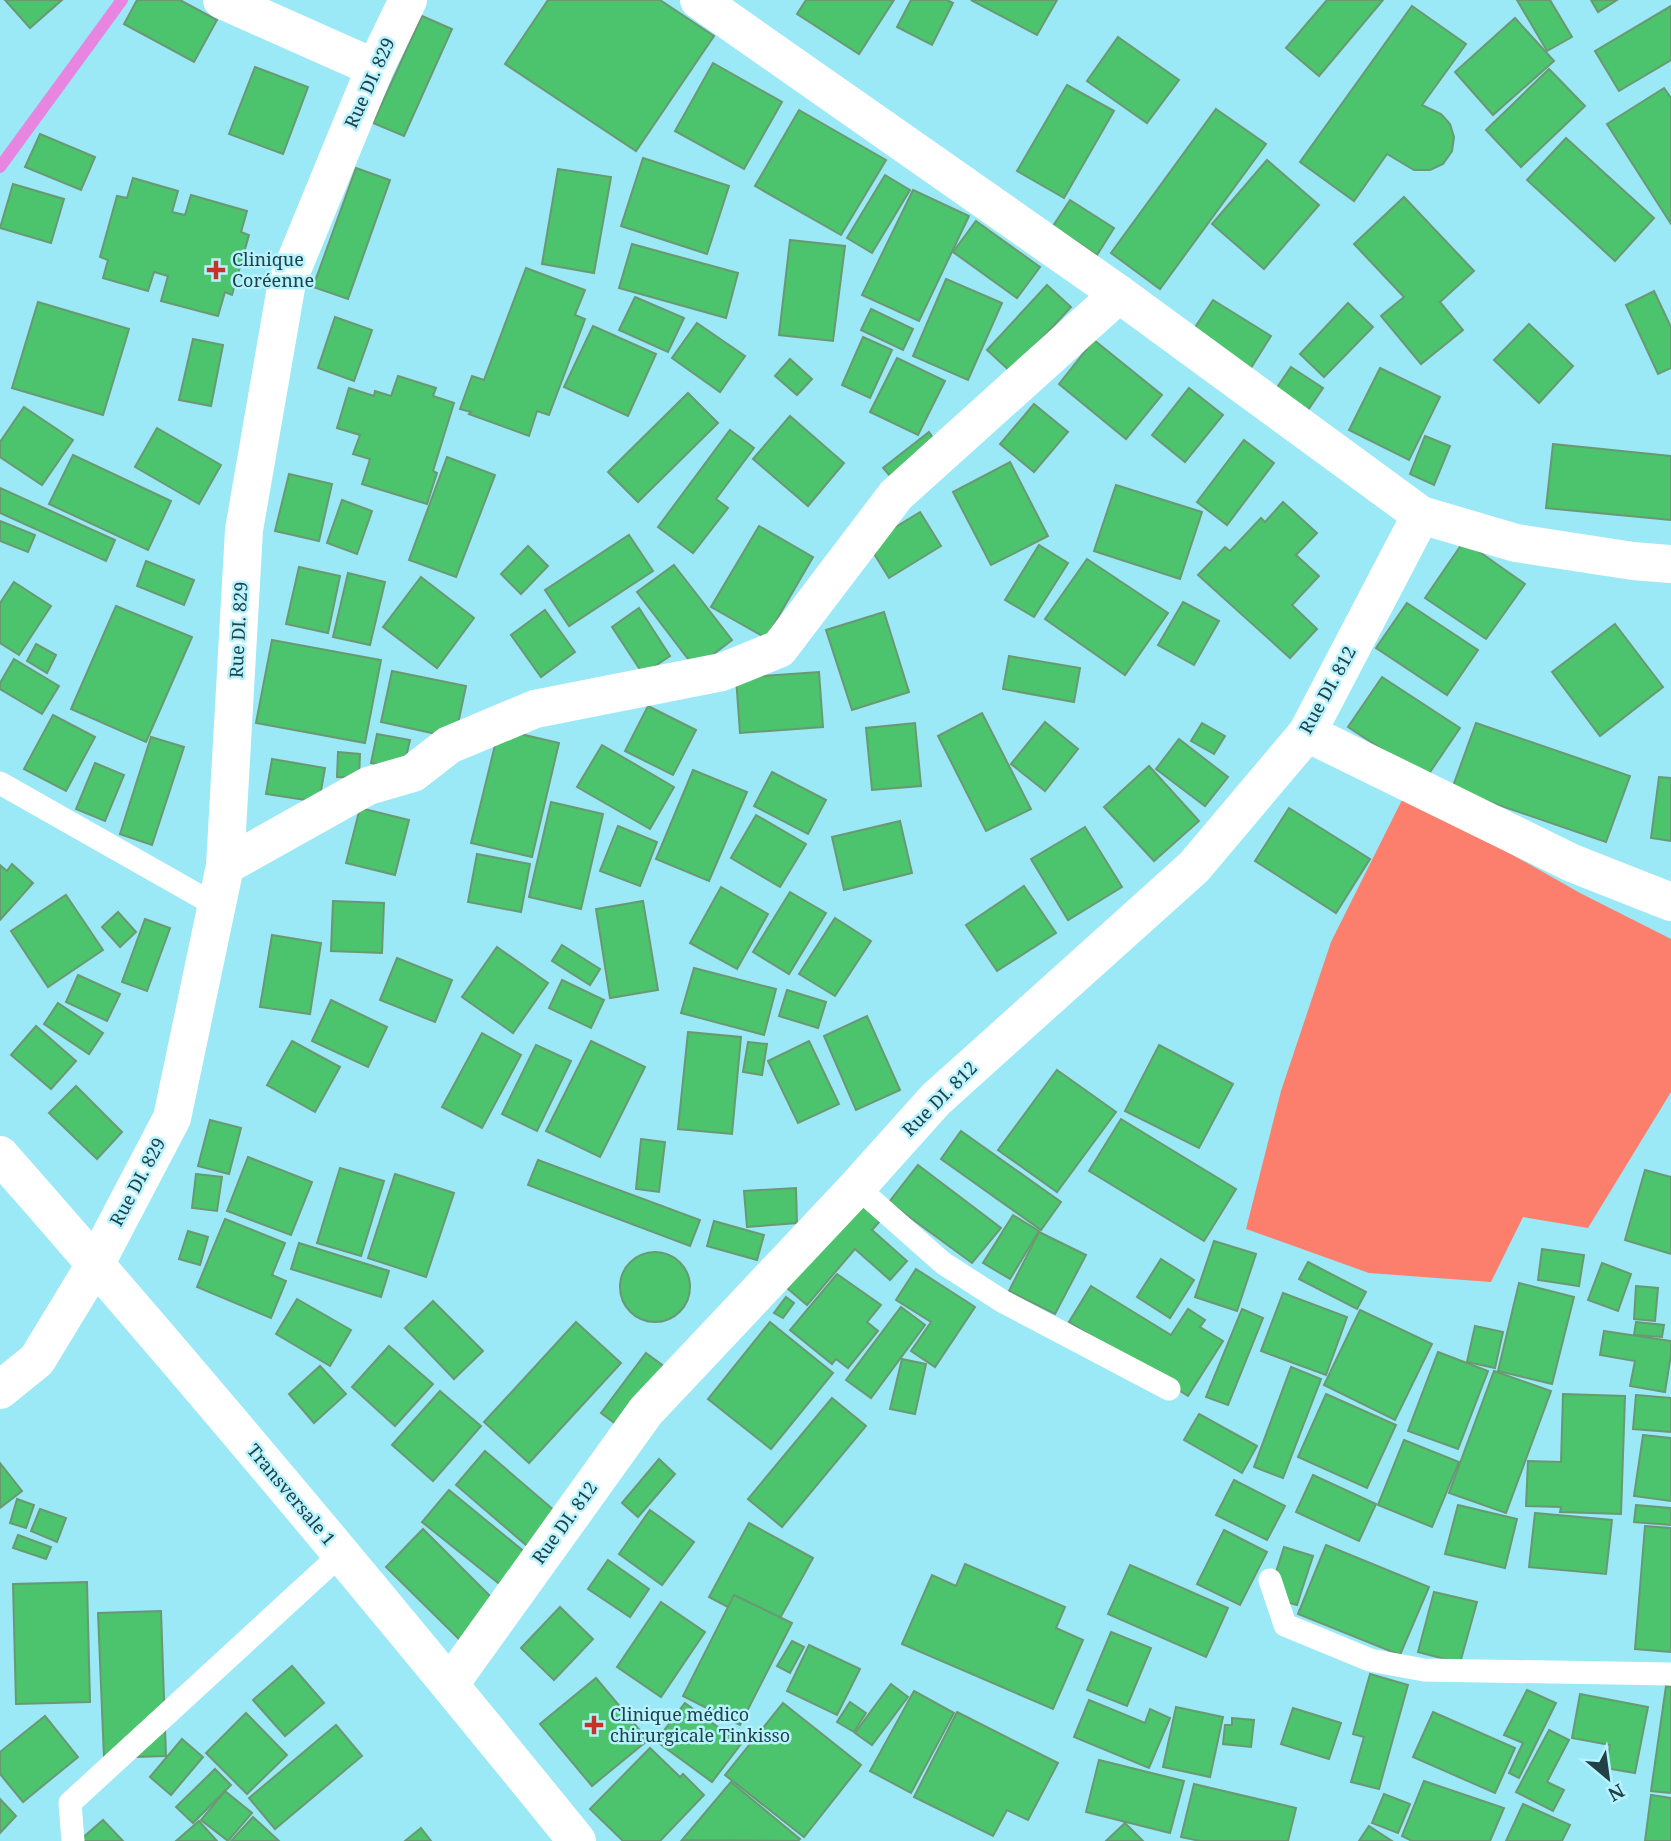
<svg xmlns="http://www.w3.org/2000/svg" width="1671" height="1841" viewBox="0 0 1671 1841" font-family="'Noto Serif',serif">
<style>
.green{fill:#fc7e6d}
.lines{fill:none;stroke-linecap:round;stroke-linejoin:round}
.stream{stroke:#e785e0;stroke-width:12}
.building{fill:#4cc36d;stroke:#699972;stroke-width:2}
.service{stroke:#fff;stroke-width:23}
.minor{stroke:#fff;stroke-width:38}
.tertiary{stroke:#fff;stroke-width:38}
.secondary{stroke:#fff;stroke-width:38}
.poi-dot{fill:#c23528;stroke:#b6f3fe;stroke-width:2.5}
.labels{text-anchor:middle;stroke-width:5;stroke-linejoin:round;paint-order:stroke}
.street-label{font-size:18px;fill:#214147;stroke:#b6f3fe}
.poi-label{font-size:18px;fill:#214147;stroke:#b6f3fe;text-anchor:start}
</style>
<rect width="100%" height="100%" fill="#9be8f6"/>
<polygon class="green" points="1405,794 1580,893 1671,939 1671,1092 1588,1228 1523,1217 1491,1282 1369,1273 1246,1229 1281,1091 1331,942"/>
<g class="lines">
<polyline class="stream" points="0,167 122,0"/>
</g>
<g class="building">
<polygon points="5,0 62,0 30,28"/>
<polygon points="137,0 180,0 217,20 194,62 124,24"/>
<polygon points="548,0 660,0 714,36 636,151 505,64"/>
<polygon points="806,0 894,0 859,54 797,14"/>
<polygon points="911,0 947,0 953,3 932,45 897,27"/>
<polygon points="971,0 1057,0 1037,35"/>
<polygon points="1327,0 1383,0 1319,76 1286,48"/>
<polygon points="1517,0 1550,0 1572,37 1547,51"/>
<polygon points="1591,0 1617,0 1598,12"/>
<polygon points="1412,6 1466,44 1422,105 1441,114 1450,124 1454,137 1452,151 1443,164 1430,170 1414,170 1387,154 1354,201 1300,162"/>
<polygon points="1671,6 1671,60 1619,91 1595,51"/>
<polygon points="422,16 452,29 404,136 373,123"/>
<polygon points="1515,18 1554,61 1493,115 1455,72"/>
<polygon points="1118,37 1179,80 1147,123 1087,81"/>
<polygon points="713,63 782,102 744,169 675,131"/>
<polygon points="255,67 308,87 283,154 229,134"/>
<polygon points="1549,69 1585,106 1521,167 1486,130"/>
<polygon points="1067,85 1114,111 1064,198 1017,171"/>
<polygon points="1664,88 1671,98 1671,224 1607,124"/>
<polygon points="1216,109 1266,144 1160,289 1111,253"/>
<polygon points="799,110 886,160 841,235 755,186"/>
<polygon points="40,134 95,157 81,190 25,167"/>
<polygon points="1566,138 1654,218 1615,261 1527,180"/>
<polygon points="643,158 729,186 707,254 621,226"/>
<polygon points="1267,160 1319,205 1264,269 1212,224"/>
<polygon points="356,168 390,180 348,299 313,287"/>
<polygon points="558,169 611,177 594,273 542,264"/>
<polygon points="885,175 910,190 872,253 847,238"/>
<polygon points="133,178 178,191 172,212 185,215 191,195 247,211 241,232 249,235 232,295 225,292 218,316 161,301 168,276 154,272 148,291 103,278 108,260 100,257 117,196 127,198"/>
<polygon points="13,184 64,199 51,243 0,228"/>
<polygon points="913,190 969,216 919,321 862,295"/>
<polygon points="1404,197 1474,271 1440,302 1463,330 1421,364 1381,316 1404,297 1354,244"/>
<polygon points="1070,200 1114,228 1097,255 1053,226"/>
<polygon points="976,221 1040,267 1017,298 953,252"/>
<polygon points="790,240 845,246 833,341 779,335"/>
<polygon points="632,244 738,273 726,318 619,288"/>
<polygon points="526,268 585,290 575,315 585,319 549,415 537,411 529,436 469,414 471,412 460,409 472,376 484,380"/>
<polygon points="946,279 1002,303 968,380 913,356"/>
<polygon points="1047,285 1071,307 1011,372 987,350"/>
<polygon points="1654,291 1671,327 1671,368 1658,374 1626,305"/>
<polygon points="635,297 684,318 668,352 619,330"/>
<polygon points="1213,300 1271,336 1251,368 1192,332"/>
<polygon points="38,302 129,329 103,415 12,388"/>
<polygon points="1348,303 1373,327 1324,377 1300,354"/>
<polygon points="871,309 913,329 903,350 861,330"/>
<polygon points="335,317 372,330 354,381 318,368"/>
<polygon points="697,323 745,356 720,392 672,358"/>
<polygon points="1529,324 1573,366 1539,403 1494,360"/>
<polygon points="593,326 656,354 628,416 564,387"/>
<polygon points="863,337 892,350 870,398 842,385"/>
<polygon points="193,339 223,345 211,406 179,400"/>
<polygon points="1094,340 1162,395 1126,439 1059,384"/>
<polygon points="897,358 945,381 918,435 870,412"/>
<polygon points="790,359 812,379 797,395 775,376"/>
<polygon points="1291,367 1323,388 1308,410 1276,389"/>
<polygon points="1380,368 1440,397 1409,460 1349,430"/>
<polygon points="398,376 436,388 433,396 454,403 433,471 437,473 427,504 362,484 370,459 353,454 360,435 337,428 349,388 374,396 375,391 391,396"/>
<polygon points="1189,388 1223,415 1185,462 1152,435"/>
<polygon points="688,393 718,423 638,502 608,472"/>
<polygon points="1034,404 1068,432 1034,472 1000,444"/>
<polygon points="24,407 73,440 42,485 0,457 0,442"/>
<polygon points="790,416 844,463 808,506 753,459"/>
<polygon points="157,428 221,465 199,504 135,467"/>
<polygon points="730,430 754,448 716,499 728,508 693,553 658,527"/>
<polygon points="929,432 935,441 890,476 883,468"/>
<polygon points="1425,436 1450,446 1434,485 1410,474"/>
<polygon points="1244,440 1274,463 1227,525 1197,502"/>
<polygon points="1553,444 1671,456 1671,520 1546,508"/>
<polygon points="73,455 171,501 148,550 49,504"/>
<polygon points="447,457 495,475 456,577 409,560"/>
<polygon points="1010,462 1048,536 991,565 953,492"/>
<polygon points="289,474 332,484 319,541 275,531"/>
<polygon points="1116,485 1202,512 1180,579 1094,551"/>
<polygon points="0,488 115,540 106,561 0,513"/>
<polygon points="342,500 372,511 357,554 327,543"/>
<polygon points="1283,502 1317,533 1296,555 1319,576 1292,605 1317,629 1290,658 1198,575 1225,547 1230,551 1261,518 1265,522"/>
<polygon points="920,512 941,546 889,578 868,544"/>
<polygon points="0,521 35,535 28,552 0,541"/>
<polygon points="759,526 813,557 766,638 711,607"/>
<polygon points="629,535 653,571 569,626 545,590"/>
<polygon points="1464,541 1525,584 1486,639 1425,598"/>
<polygon points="1039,545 1068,563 1034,617 1005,600"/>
<polygon points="528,546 548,566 521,594 501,574"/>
<polygon points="1087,559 1168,613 1125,675 1045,619"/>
<polygon points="146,561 194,580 184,605 137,586"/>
<polygon points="674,565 732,640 695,668 637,592"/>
<polygon points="299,567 340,576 328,633 286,624"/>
<polygon points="348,573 385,582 370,645 333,637"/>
<polygon points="421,577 474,618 437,668 383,627"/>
<polygon points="14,582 51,606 19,655 0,643 0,603"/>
<polygon points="1183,602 1219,621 1194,665 1158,645"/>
<polygon points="1407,603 1478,650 1447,695 1376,648"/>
<polygon points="116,606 192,637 146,742 71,709"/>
<polygon points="639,608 670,656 643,674 612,627"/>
<polygon points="545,610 575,652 541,677 511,635"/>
<polygon points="884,612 909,692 852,710 826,630"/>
<polygon points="1615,624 1663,687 1600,736 1552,672"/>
<polygon points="272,640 381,660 365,743 256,723"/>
<polygon points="36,644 56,655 47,673 27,661"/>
<polygon points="1009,656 1080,668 1074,702 1003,689"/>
<polygon points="14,659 59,686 42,714 0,689 0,683"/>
<polygon points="392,671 466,686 455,738 381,722"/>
<polygon points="819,672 823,727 740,733 736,678"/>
<polygon points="1382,677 1460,728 1426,778 1348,727"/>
<polygon points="648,706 696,730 673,775 625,751"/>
<polygon points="982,713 1031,809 986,831 938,736"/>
<polygon points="53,715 95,737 66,791 24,769"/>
<polygon points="1045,722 1078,749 1045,791 1011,764"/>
<polygon points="915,723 921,786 872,790 866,728"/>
<polygon points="1202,723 1225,736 1214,754 1191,741"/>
<polygon points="1476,723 1630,776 1606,842 1452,789"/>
<polygon points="499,729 559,743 532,857 471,843"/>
<polygon points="377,734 410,740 403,770 371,763"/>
<polygon points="151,737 184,747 152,845 120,834"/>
<polygon points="1179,739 1228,777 1205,806 1156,769"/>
<polygon points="602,745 674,787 650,829 577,787"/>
<polygon points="338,752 360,754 359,778 337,777"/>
<polygon points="272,759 325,768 319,802 266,794"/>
<polygon points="95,763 124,775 105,821 76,809"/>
<polygon points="1149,766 1199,821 1154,861 1104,807"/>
<polygon points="693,770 747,792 709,881 656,859"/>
<polygon points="772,772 826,800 808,834 754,806"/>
<polygon points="1659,777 1671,778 1671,841 1651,838"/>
<polygon points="551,802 603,814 581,909 529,897"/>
<polygon points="360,808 409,820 395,875 346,863"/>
<polygon points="1289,808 1370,859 1336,913 1255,861"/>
<polygon points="756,815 806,844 780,887 731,858"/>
<polygon points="900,821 912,873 844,890 832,837"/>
<polygon points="618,826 657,842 640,886 600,871"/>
<polygon points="1085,827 1122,887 1068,920 1031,859"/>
<polygon points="477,854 530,864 521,912 468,902"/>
<polygon points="12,864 33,883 0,920 0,865 7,871"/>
<polygon points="1024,886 1056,933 997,971 966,925"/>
<polygon points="721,887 768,914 737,969 690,943"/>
<polygon points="790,892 826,913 789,974 753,952"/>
<polygon points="66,895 103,950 48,987 11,931"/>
<polygon points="333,901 384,903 382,953 331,951"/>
<polygon points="643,901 658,990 610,998 596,909"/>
<polygon points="118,912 136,932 120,947 102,927"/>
<polygon points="835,918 871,941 835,996 799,974"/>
<polygon points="145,919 170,928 147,991 122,982"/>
<polygon points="272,935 321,943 310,1014 260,1007"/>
<polygon points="562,945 600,969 590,985 552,961"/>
<polygon points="497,947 548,983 513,1033 462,997"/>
<polygon points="397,958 452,980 435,1022 380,1000"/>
<polygon points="694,968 776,989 764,1035 681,1013"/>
<polygon points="78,975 120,994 107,1021 66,1002"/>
<polygon points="562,980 604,1000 591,1028 549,1008"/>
<polygon points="787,990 826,1002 818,1028 779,1016"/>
<polygon points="331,1000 387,1027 368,1067 312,1041"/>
<polygon points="58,1003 103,1033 89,1054 44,1024"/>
<polygon points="867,1016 900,1090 856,1110 824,1036"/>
<polygon points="36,1026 76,1061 51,1089 11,1055"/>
<polygon points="688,1032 741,1037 732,1134 678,1129"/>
<polygon points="482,1033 521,1055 482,1128 442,1107"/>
<polygon points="292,1041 340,1067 315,1112 267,1085"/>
<polygon points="591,1041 645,1067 600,1157 546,1131"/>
<polygon points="809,1041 839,1104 798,1123 768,1061"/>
<polygon points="748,1042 767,1044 762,1075 743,1072"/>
<polygon points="536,1045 571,1061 537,1131 502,1114"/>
<polygon points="1159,1045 1233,1084 1199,1148 1125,1111"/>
<polygon points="1057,1070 1116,1112 1057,1192 998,1150"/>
<polygon points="76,1086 122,1132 97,1159 49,1113"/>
<polygon points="1121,1119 1236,1189 1204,1241 1089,1171"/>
<polygon points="210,1120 241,1128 229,1174 198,1166"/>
<polygon points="961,1131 1061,1202 1041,1230 941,1159"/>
<polygon points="641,1139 665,1142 659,1192 636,1189"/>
<polygon points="248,1157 312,1182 291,1235 227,1211"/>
<polygon points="538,1160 700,1220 690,1246 528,1185"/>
<polygon points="918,1165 1001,1228 972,1263 889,1202"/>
<polygon points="340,1168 384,1181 361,1256 317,1243"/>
<polygon points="1645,1170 1671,1177 1671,1254 1625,1240"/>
<polygon points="196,1174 222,1177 217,1211 192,1208"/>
<polygon points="395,1174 454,1193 426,1277 368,1258"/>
<polygon points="796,1188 797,1223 747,1227 744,1191"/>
<polygon points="854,1199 880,1221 872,1230 907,1261 890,1280 855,1249 807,1305 781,1283"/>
<polygon points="1013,1215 1039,1231 1010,1279 983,1263"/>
<polygon points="225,1219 285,1243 272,1275 286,1281 271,1318 197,1287"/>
<polygon points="714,1221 764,1235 757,1260 707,1246"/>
<polygon points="188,1231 208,1237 200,1265 179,1259"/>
<polygon points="1039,1232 1086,1255 1055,1314 1009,1291"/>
<polygon points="1214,1241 1256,1254 1237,1311 1195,1297"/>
<polygon points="299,1243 389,1271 381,1297 291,1269"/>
<polygon points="1542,1249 1584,1255 1579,1286 1538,1280"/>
<circle cx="655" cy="1287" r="35"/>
<polygon points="1161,1259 1194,1280 1170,1318 1137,1297"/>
<polygon points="1308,1262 1366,1292 1357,1309 1299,1279"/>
<polygon points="1602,1263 1631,1274 1618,1311 1588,1300"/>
<polygon points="916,1269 975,1307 935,1367 911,1351 931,1322 896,1300"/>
<polygon points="837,1274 881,1305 867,1322 878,1331 848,1368 836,1359 832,1364 790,1330"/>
<polygon points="1519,1283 1574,1297 1552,1384 1498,1371"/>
<polygon points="1091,1286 1171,1335 1188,1309 1205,1320 1200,1327 1223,1341 1188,1396 1069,1322"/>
<polygon points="1636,1286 1658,1288 1655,1321 1634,1319"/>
<polygon points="1283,1293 1347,1317 1326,1375 1261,1351"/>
<polygon points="786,1297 794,1303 783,1318 774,1313"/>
<polygon points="297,1299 351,1330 330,1366 276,1334"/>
<polygon points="433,1301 483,1351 454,1379 405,1328"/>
<polygon points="901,1307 925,1325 871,1398 846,1380"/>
<polygon points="1242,1309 1263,1318 1228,1405 1206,1397"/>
<polygon points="1360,1310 1432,1344 1395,1420 1324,1385"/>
<polygon points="576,1322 621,1363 529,1463 484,1422"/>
<polygon points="770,1322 833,1373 771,1449 708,1399"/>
<polygon points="1636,1322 1664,1325 1662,1337 1634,1335"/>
<polygon points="1475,1326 1503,1332 1495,1368 1467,1362"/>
<polygon points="1604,1331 1671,1341 1671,1354 1665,1392 1630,1386 1635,1361 1600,1355"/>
<polygon points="389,1346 433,1384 395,1426 352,1387"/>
<polygon points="1438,1352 1488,1371 1458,1449 1408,1431"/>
<polygon points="646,1353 684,1381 639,1441 601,1413"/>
<polygon points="902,1359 926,1364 915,1414 890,1409"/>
<polygon points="320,1366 346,1394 314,1423 289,1394"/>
<polygon points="1291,1367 1321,1379 1283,1478 1254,1467"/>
<polygon points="1494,1371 1551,1391 1506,1513 1449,1493"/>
<polygon points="440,1391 481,1426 433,1481 392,1445"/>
<polygon points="1326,1394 1396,1425 1367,1488 1298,1457"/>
<polygon points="1563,1394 1625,1396 1621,1514 1560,1512 1561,1507 1526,1506 1528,1461 1561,1462"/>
<polygon points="1636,1395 1671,1398 1671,1432 1633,1429"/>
<polygon points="832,1398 866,1426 782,1527 748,1499"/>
<polygon points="1199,1414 1257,1446 1242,1473 1184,1440"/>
<polygon points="1643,1435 1671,1438 1671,1501 1634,1496"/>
<polygon points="1404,1440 1459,1462 1432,1527 1378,1505"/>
<polygon points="485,1451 562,1517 533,1551 456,1485"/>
<polygon points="659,1459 675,1474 638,1517 622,1503"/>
<polygon points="0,1463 22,1491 0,1508"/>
<polygon points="1313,1475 1376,1504 1359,1541 1296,1512"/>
<polygon points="1234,1480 1285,1506 1267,1540 1216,1515"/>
<polygon points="449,1490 538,1563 512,1594 422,1522"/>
<polygon points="17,1499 34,1505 26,1528 10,1523"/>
<polygon points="1458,1505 1517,1519 1505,1568 1445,1554"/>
<polygon points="1636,1505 1671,1508 1671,1525 1634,1522"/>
<polygon points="40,1509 66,1518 57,1542 31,1531"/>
<polygon points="650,1510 694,1542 662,1585 619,1554"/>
<polygon points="1535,1513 1612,1520 1606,1574 1529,1567"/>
<polygon points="749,1523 813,1558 773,1631 709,1597"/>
<polygon points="1645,1526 1671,1528 1671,1652 1635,1649"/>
<polygon points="423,1529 500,1606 463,1643 386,1567"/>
<polygon points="1224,1530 1267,1552 1240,1605 1197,1584"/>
<polygon points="18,1535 51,1547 46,1559 13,1548"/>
<polygon points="1326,1545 1429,1587 1400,1655 1298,1614"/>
<polygon points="1284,1547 1313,1556 1297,1605 1268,1597"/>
<polygon points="608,1560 649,1589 630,1617 588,1589"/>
<polygon points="965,1564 1065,1607 1056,1628 1083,1640 1053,1709 902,1644 932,1575 956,1586"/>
<polygon points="1130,1565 1228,1608 1206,1657 1108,1614"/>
<polygon points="87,1582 90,1702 16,1704 13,1584"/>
<polygon points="1434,1592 1477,1602 1460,1663 1418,1652"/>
<polygon points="734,1595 792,1623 740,1725 683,1696"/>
<polygon points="661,1602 705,1632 661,1697 617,1667"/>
<polygon points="560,1607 593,1639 554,1680 521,1648"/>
<polygon points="161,1611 166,1756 104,1758 98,1613"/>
<polygon points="1111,1632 1151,1648 1127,1706 1087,1690"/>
<polygon points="792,1641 804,1647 790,1673 777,1666"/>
<polygon points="809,1645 860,1669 837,1715 787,1691"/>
<polygon points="292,1666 324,1703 285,1736 253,1700"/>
<polygon points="1370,1674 1408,1685 1379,1789 1351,1782 1364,1737 1353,1734"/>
<polygon points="596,1678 648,1740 592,1786 540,1724"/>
<polygon points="891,1684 908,1697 872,1745 855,1733"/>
<polygon points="1666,1686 1671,1687 1671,1793 1651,1791"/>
<polygon points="1527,1690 1556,1703 1519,1778 1509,1773 1523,1743 1504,1735"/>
<polygon points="914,1691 954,1713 911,1793 870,1771"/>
<polygon points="1580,1694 1648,1707 1635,1773 1605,1768 1610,1745 1572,1738"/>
<polygon points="1089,1700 1145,1723 1150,1709 1170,1718 1149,1768 1074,1737"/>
<polygon points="850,1702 866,1713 854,1732 837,1722"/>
<polygon points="685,1703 741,1744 712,1782 656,1741"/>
<polygon points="783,1703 861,1765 804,1837 725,1775"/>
<polygon points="1176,1707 1223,1717 1210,1777 1163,1767"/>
<polygon points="1293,1708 1341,1723 1329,1759 1281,1744"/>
<polygon points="957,1712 1058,1763 1028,1820 1007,1810 993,1836 914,1797"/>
<polygon points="1433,1712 1515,1748 1495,1793 1413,1757"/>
<polygon points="246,1713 287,1755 247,1794 206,1753"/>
<polygon points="45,1716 78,1757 23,1802 0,1774 0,1752"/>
<polygon points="1232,1718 1254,1720 1251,1747 1223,1744 1225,1725 1232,1725"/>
<polygon points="336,1725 362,1756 275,1829 249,1798"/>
<polygon points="1549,1730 1569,1740 1547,1782 1564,1790 1553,1811 1516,1792"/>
<polygon points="182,1739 203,1757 171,1795 150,1777"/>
<polygon points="650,1748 680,1777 683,1774 704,1795 660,1841 623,1841 590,1809"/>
<polygon points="1099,1760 1184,1781 1170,1833 1086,1812"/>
<polygon points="215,1769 231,1785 193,1823 176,1807"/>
<polygon points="1424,1781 1504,1808 1490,1841 1412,1841 1402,1836"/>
<polygon points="731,1782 800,1839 798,1841 682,1840"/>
<polygon points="1194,1784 1296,1808 1288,1841 1200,1841 1181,1837"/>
<polygon points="225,1791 252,1813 228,1841 201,1820"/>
<polygon points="1384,1794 1410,1804 1398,1833 1372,1823"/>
<polygon points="1651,1795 1671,1798 1671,1841 1645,1841"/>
<polygon points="0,1799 16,1816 0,1833"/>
<polygon points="1523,1804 1570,1825 1562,1841 1506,1841"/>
<polygon points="253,1817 279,1841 231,1841"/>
<polygon points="103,1820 123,1841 79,1841"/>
<polygon points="199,1821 217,1841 176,1841"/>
<polygon points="1125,1823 1143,1841 1106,1841"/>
<polygon points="1369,1826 1392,1841 1359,1841"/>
<polygon points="421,1828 431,1841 405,1841"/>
</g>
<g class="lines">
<g class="service">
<polyline points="0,783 217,906"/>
<polyline points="857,1187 943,1263 1002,1301 1169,1389"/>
<polyline points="1270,1580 1285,1625 1370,1660 1424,1670 1671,1674"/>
<polyline points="73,1841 70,1803 341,1554"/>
</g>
<g class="minor">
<polyline points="222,0 375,68"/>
<polyline points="699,0 1119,294 1421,515 1516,543 1633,561 1671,564"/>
<polyline points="1307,733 1572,863 1671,902"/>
<polyline points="225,866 368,786 413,773 449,745 535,709 722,672 779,649 896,495 1119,294"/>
<polyline points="0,1390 37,1360 96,1263"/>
<polyline points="450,1684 646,1411 857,1187 936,1099 1194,867 1307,733 1421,515"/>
</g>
<polyline class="tertiary" points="96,1263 172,1118 225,866 244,530 287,282 375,68 408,0"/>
<path class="secondary" d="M0,1155C197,1379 389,1609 577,1841"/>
</g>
<g class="poi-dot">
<path d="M212.5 259.5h7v7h7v7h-7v7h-7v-7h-7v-7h7z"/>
<path d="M590.5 1714.5h7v7h7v7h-7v7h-7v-7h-7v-7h7z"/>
</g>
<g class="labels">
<g class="street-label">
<text transform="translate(370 83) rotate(-66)" y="6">Rue DI. 829</text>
<text transform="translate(239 630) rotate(-87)" y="6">Rue DI. 829</text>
<text transform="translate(1328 690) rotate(-61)" y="6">Rue DI. 812</text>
<text transform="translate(940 1099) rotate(-45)" y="6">Rue DI. 812</text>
<text transform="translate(138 1182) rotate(-62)" y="6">Rue DI. 829</text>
<text transform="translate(291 1495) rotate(50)" y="6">Transversale 1</text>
<text transform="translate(565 1523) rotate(-54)" y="6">Rue DI. 812</text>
</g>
<g class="poi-label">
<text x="232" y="266">Clinique<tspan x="232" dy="21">Coréenne</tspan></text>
<text x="610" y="1721">Clinique médico<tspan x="610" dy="21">chirurgicale Tinkisso</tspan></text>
</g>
</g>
<g transform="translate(1608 1778) rotate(151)" stroke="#b6f3fe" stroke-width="5" paint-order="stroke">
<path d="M0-5L12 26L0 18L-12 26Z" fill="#214147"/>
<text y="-10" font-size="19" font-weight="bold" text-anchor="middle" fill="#214147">N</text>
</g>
</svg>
